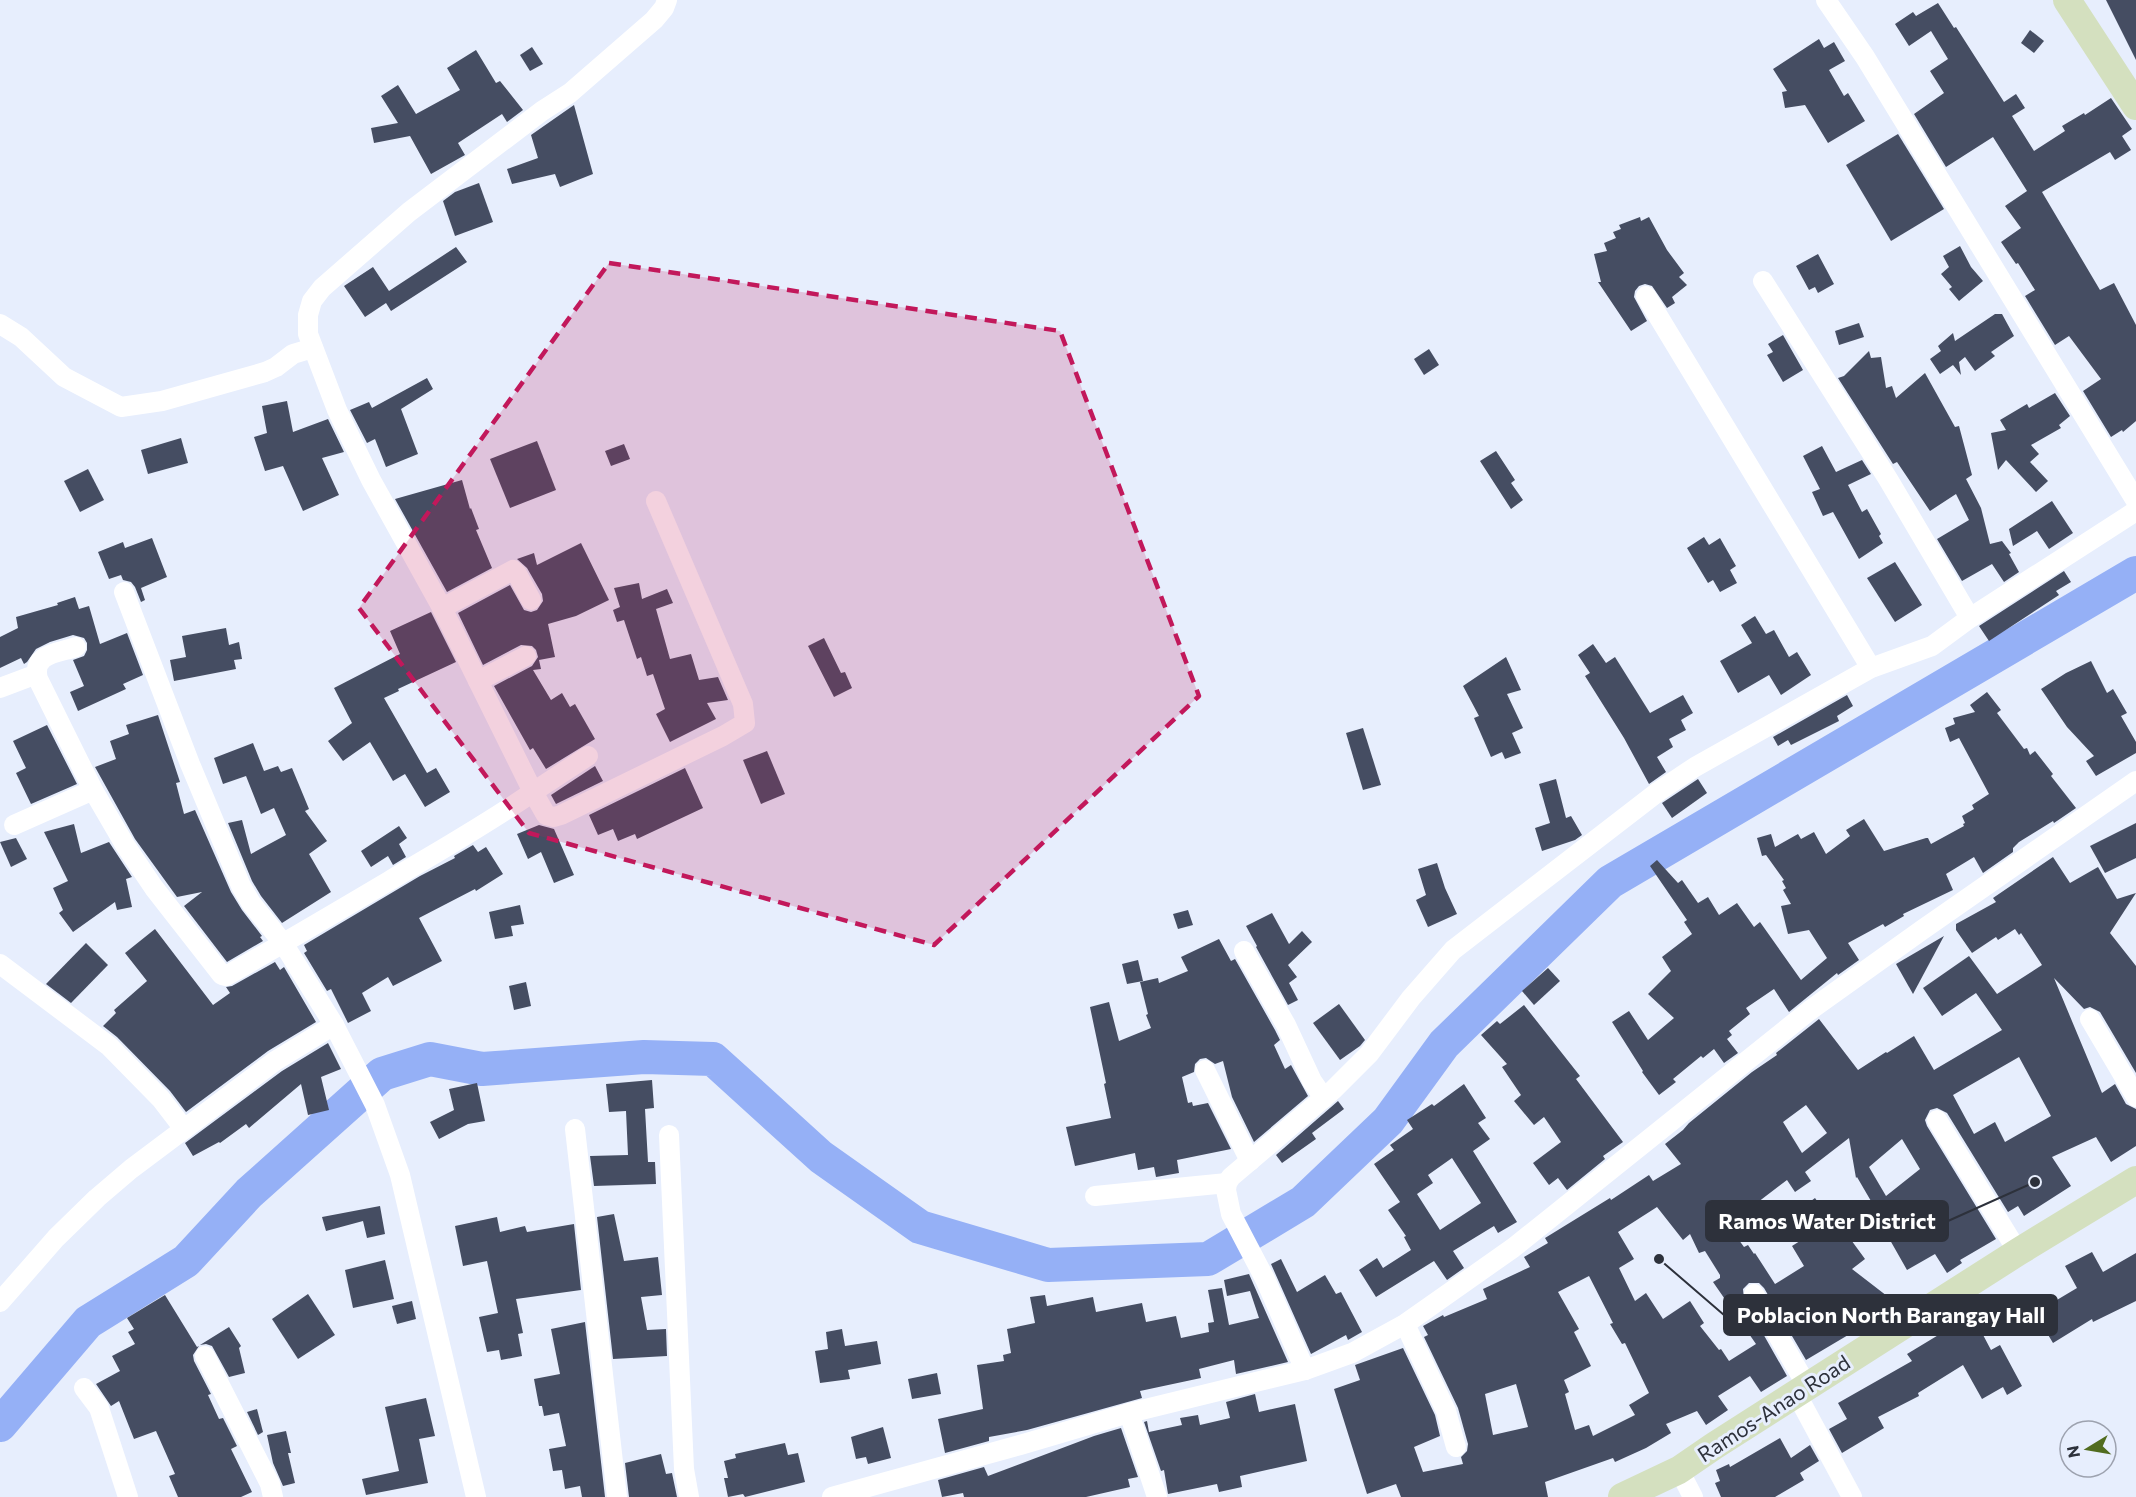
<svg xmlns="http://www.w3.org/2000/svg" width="2136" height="1497" viewBox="0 0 2136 1497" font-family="Commissioner,sans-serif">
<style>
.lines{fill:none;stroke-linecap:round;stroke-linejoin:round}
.river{stroke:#95b0f6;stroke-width:34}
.building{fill:#454d62;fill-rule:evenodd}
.street{stroke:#fff;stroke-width:20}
.secondary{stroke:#d4e0bf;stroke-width:28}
.marked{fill:#c2185b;fill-opacity:0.2;stroke:#c2185b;stroke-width:4.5;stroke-dasharray:12 8;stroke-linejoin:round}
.labels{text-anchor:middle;stroke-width:6;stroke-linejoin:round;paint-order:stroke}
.street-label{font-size:21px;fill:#2d313b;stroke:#e7eefd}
.leader{fill:none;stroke:#2d313b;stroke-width:2}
.callout-dot{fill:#2d313b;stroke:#e7eefd;stroke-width:2}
.callout{fill:#2d313b;stroke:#2d313b;stroke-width:2}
.callout-label{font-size:22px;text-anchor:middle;font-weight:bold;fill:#fff}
</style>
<rect width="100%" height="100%" fill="#e7eefd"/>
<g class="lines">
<polyline class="river" points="0,1425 88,1322 186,1261 249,1193 382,1074 430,1059 482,1069 644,1057 713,1059 821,1157 920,1227 1048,1265 1208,1259 1303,1202 1388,1121 1444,1044 1610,882 2136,573"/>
</g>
<g class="building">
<polygon points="2106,0 2136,0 2136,60"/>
<polygon points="1938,3 1954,28 1956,27 2004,102 2016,94 2025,108 2012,116 2034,151 2065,131 2062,126 2084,113 2085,115 2111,98 2132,129 2122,136 2131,150 2115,160 2110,152 2042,192 2100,290 2114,283 2136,325 2136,421 2123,432 2122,430 2111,437 2083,391 2101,379 2069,336 2055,345 2025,296 2035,290 2018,263 2016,264 2001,242 2021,228 2005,206 2027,191 1993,137 1946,167 1914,114 1944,93 1930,71 1948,59 1931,31 1909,46 1895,24 1913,12 1916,16"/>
<polygon points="2030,30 2044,41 2034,53 2021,43"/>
<polygon points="1819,39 1824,48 1834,42 1845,61 1829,70 1844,96 1848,93 1865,121 1828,143 1805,105 1785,108 1782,92 1787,91 1773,69"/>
<polygon points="532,47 543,64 530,71 520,55"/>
<polygon points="476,50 496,83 500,81 523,110 507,122 502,114 458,143 465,155 431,174 410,136 374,143 371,128 398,123 381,96 398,85 416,114 460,90 447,68"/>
<polygon points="574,105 593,174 560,187 555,174 512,184 507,169 538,158 531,135"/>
<polygon points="1898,134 1944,209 1891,241 1846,165"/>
<polygon points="479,183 493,222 455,236 443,201 455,192"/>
<polygon points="1640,217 1641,221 1649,217 1667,250 1684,273 1679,277 1687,285 1672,297 1675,303 1667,308 1652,286 1645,284 1639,286 1635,291 1634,297 1647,321 1631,331 1598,282 1601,282 1594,254 1607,251 1604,243 1616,238 1613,232 1621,229 1619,225"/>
<polygon points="1960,246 1971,267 1983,281 1959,301 1949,289 1952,287 1941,274 1949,267 1943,256"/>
<polygon points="456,247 467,262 391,311 386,303 365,317 344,286 373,267 389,291"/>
<polygon points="1818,254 1834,284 1818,293 1815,287 1809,290 1796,266"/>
<polygon points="1995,314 2002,314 2014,336 1991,352 1995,356 1975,371 1965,357 1959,362 1961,375 1953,365 1940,374 1930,359 1941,351 1938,346 1953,333 1955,341"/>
<polygon points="1859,323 1864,337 1839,345 1835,331"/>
<polygon points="1783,335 1803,370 1783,382 1767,355 1773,352 1768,344"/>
<polygon points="1429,349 1439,365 1424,375 1414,359"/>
<polygon points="1869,351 1871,358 1881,357 1886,388 1892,386 1896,398 1925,373 1955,427 1959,426 1972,475 1966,479 1981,508 1990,544 2002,541 2011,553 2009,554 2019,572 2004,582 1992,564 1962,581 1937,539 1969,520 1956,494 1930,511 1897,462 1893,464 1838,378 1844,376"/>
<polygon points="427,378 433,389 401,409 418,454 386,467 375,439 367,443 350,410 369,402 372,408"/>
<polygon points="2055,393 2070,416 2059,425 2061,428 2031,445 2039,454 2030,462 2048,481 2036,492 2006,460 1998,470 1991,433 2006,430 2000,420 2027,404 2029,408"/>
<polygon points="287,401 293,432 328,419 344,452 322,458 339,495 303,511 283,466 265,471 254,437 267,433 262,406"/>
<polygon points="181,438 188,463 148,474 141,450"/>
<polygon points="537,441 556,490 510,508 490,459"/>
<polygon points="624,444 630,459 611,466 605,451"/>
<polygon points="1822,446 1836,472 1862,460 1871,474 1848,485 1862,512 1867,509 1881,534 1879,536 1883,543 1859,559 1833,512 1823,516 1812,492 1820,489 1803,456"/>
<polygon points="1496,451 1515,480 1511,483 1523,500 1511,509 1480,461"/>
<polygon points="88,469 104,500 80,512 64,481"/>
<polygon points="462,480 470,509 471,508 479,529 476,530 492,568 447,592 395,499"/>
<polygon points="2052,501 2073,533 2049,549 2037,531 2013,546 2009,529"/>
<polygon points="1704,537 1709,545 1720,538 1736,566 1730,570 1737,583 1720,592 1713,580 1708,583 1687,548"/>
<polygon points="152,538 167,577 141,588 145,600 141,602 135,587 131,582 123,580 121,575 109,579 98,552 123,542 125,548"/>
<polygon points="581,543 609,600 576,616 548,624 555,657 539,660 541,669 533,670 551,700 562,693 570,707 575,704 595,739 546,769 533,748 530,750 494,686 532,666 538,657 536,650 532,646 521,645 483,665 458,613 510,585 524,610 531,612 537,610 543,601 542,594 527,568 517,559 534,553 537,565"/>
<polygon points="1895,562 1922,605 1895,622 1867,578"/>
<polygon points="2064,571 2071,582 2056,591 2059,595 1989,641 1979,626"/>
<polygon points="639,583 642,599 667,589 673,603 656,609 670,659 691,654 699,680 718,677 728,700 707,703 716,719 670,742 656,714 665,709 653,674 647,676 641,657 637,659 624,620 617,622 613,610 620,607 614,588"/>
<polygon points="75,597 79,609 89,606 100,644 127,633 143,675 123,684 126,689 78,711 70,692 84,686 73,660 84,656 87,650 87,643 84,638 73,635 50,642 36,649 27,662 24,664 21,658 0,668 0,637 18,628 16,617 58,605 57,603"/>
<polygon points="431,612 456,662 398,689 399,691 384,698 427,773 436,768 450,792 425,807 405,774 393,781 370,742 343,761 328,741 352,723 334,688 400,654 390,631"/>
<polygon points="1755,616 1766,634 1774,630 1789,657 1797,652 1811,675 1781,695 1769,675 1738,693 1720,661 1752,643 1741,625"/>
<polygon points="226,628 229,645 239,642 242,659 234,660 236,669 174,681 170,660 186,657 182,636"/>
<polygon points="824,638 841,673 845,672 852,688 834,697 808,646"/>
<polygon points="1593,644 1606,663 1615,657 1650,713 1683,695 1693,713 1681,720 1686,730 1669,739 1673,747 1657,757 1666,772 1649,784 1624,738 1585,676 1590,673 1578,655"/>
<polygon points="1506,657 1521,690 1507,694 1523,728 1512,733 1521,753 1505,759 1502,752 1491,757 1474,718 1479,716 1463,686"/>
<polygon points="2091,661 2107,693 2113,689 2127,713 2121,716 2136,742 2136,753 2096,776 2086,761 2094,756 2067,727 2041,689 2066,673"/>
<polygon points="1987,692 2001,710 1997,713 2024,749 2027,748 2030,755 2035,751 2053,774 2051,776 2076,808 2054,823 2053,821 2019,842 2013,848 2013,852 1983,873 1974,857 1946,874 1953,890 1903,914 1904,916 1885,927 1883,924 1848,943 1859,960 1838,975 1837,973 1789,1012 1774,989 1746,1008 1750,1014 1729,1031 1732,1035 1727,1039 1738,1053 1724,1063 1714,1049 1703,1058 1701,1056 1673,1079 1676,1082 1659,1095 1642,1072 1643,1071 1612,1022 1629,1011 1648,1040 1674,1018 1648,994 1671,971 1662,957 1692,934 1684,922 1687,920 1650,866 1657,860 1678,883 1682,880 1698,903 1708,897 1719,915 1737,903 1754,927 1760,922 1801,980 1827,958 1809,930 1788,934 1781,906 1791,904 1783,890 1786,888 1782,881 1784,880 1766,855 1762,856 1757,838 1771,834 1775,847 1798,834 1801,839 1814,832 1826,854 1850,836 1846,830 1864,819 1884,851 1926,838 1928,838 1931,844 1964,826 1963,824 1965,823 1962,816 1974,809 1972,805 1989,794 1959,738 1950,742 1945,728 1955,724 1953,718 1975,712 1970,705"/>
<polygon points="1847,695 1853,706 1837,716 1839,721 1791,745 1788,740 1778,746 1773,737"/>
<polygon points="158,715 180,782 176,783 184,814 195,810 231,892 242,910 262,936 260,937 263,941 227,962 184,906 202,892 177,897 135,839 95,767 116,759 110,741 129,734 126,725"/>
<polygon points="47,725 77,784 31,804 16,773 26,768 13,741"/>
<polygon points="1363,728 1381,785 1363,790 1346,733"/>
<polygon points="253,743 264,771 278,766 281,772 292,768 309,809 305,811 327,841 309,854 331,892 282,923 261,896 252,881 228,823 242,820 251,854 286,835 274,808 261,814 246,776 223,784 214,758"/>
<polygon points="767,751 785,794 761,804 743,760"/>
<polygon points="595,766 603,781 556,804 551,795"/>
<polygon points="685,768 703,808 637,839 635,834 618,841 613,829 598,835 589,815"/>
<polygon points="1556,779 1566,818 1571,816 1582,835 1575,840 1542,851 1535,828 1550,823 1539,784"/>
<polygon points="1698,779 1707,793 1672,818 1662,803"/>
<polygon points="2136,823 2136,858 2105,873 2090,846"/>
<polygon points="74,824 81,853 109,842 132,877 126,879 132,907 117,910 115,902 73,932 59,913 63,910 53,888 68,881 44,832"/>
<polygon points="539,825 554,829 574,875 554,883 541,852 528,859 517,834"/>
<polygon points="399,826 407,838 399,844 406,857 393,865 388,856 371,867 361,851"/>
<polygon points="16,838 27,859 11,867 0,842"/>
<polygon points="473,845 478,852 486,847 503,874 476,891 475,889 419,918 442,961 393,986 388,977 362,993 371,1011 348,1023 331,989 327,991 304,953 307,951 304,945 420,876 455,858 454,856"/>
<path d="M2053,857L2070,883L2098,867L2117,899L2136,893L2110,933L2136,966V1073L2100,1012L2090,1007L2084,1009L2054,978L2102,1093L2115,1084L2126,1104L2136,1109V1146L2111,1162L2096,1137L2052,1157L2071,1186L2024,1216L2018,1206L2008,1212L1947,1113L1937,1108L1930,1110L1925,1120L1927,1126L1996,1239L1960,1260L1962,1263L1947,1273L1935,1254L1907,1270L1886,1233L1889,1232L1857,1177L1856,1178L1849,1138L1805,1172L1811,1181L1795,1192L1787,1180L1728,1225L1744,1247L1748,1245L1754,1254L1755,1253L1775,1284L1804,1266L1792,1246L1819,1229L1803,1207L1815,1198L1842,1236L1846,1233L1865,1259L1852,1269L1887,1296L1868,1320L1870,1322L1806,1360L1764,1288L1759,1283H1749L1743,1289L1744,1300L1787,1376L1761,1392L1750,1376L1718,1396L1728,1410L1706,1425L1697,1411L1666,1424L1671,1433L1646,1448L1615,1462L1613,1458L1545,1482L1548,1497H1401L1396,1484L1367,1494L1334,1389L1360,1380L1355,1365L1403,1348L1435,1415L1440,1436L1414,1447L1423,1472L1463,1464L1461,1457L1467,1451L1468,1444L1458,1408L1424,1337L1428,1335L1423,1326L1443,1315L1444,1317L1487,1299L1483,1289L1530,1267L1524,1257L1548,1243L1545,1238L1610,1198L1611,1200L1649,1175L1653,1181L1681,1164L1665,1144L1683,1130L1689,1123L1752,1072L1777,1055L1776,1053L1819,1019L1858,1070L1886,1052L1887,1053L1914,1036L1934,1070L2002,1030L1976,993L1942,1016L1923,988L1969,956L1997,994L2042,965L2021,933L2019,935L2015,929L1998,940L1996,937L1972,953L1956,930V924L1996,902L1993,898ZM2019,1057L2051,1116L2005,1142L1995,1122L1974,1134L1953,1095ZM1806,1105L1827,1133L1802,1153L1783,1122ZM1902,1139L1920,1169L1886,1196L1869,1167ZM1657,1207L1683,1240L1690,1234L1699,1253L1705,1251L1720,1275V1278L1713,1282L1756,1344L1729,1361L1721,1349L1719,1350L1700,1326L1704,1323L1690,1301L1663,1319L1646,1293L1635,1301L1619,1268L1634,1259L1618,1232ZM1589,1276L1613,1323L1610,1324L1622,1344L1625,1343L1649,1393L1629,1405L1635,1415L1593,1436L1589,1425L1575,1430L1565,1394L1569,1392L1564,1380L1591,1366L1574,1332L1579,1329L1558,1292ZM1516,1384L1528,1427L1493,1435L1485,1394Z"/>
<polygon points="1437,863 1445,888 1457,914 1428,927 1416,900 1426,895 1418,869"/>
<polygon points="520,905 524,924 511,926 513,936 495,939 489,912"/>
<polygon points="1188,910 1193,925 1178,929 1173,914"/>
<polygon points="1272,913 1289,944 1302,931 1312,942 1288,965 1297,977 1289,983 1298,1000 1288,1005 1256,947 1257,946 1246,926"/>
<polygon points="155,929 213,1005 230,993 226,987 232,986 275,962 280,970 284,967 316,1022 268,1051 186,1112 170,1091 117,1037 103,1026 116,1013 114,1010 147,981 125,953"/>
<polygon points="1944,936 1913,994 1896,964"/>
<polygon points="1219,939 1231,961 1235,959 1275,1030 1280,1040 1274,1045 1285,1069 1291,1065 1308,1096 1254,1142 1232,1097 1223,1061 1215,1064 1206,1058 1200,1059 1195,1064 1194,1072 1182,1077 1188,1103 1192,1102 1193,1106 1208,1103 1231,1149 1177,1160 1179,1173 1156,1177 1154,1167 1138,1170 1135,1153 1075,1166 1066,1127 1111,1118 1104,1084 1106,1083 1090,1007 1109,1002 1119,1041 1151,1028 1146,1015 1148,1014 1140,982 1158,978 1159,983 1188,971 1181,957"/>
<polygon points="86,943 108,965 71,1003 46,984"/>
<polygon points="1138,960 1143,981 1127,984 1122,964"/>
<polygon points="1548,968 1560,981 1534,1005 1522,991"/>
<polygon points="526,982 531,1006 514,1010 509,986"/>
<polygon points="1339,1004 1365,1040 1360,1046 1340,1060 1313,1023"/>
<polygon points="1524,1005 1580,1076 1576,1079 1623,1142 1603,1156 1605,1159 1567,1190 1558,1178 1549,1185 1533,1163 1561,1142 1544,1117 1534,1125 1514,1101 1521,1095 1502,1067 1507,1064 1481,1035 1497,1021 1500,1024"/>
<polygon points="328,1043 341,1069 321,1077 329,1110 308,1115 301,1084 249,1128 246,1124 220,1143 219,1142 193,1156 185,1143 282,1071"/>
<polygon points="652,1080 654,1108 645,1109 648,1162 655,1162 656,1184 594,1186 590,1156 628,1155 626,1111 609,1112 606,1084"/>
<polygon points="477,1083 485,1121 468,1124 439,1139 430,1122 454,1110 449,1089"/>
<path d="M1464,1084L1486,1118L1478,1123L1490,1139L1473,1151L1517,1222L1498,1233L1494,1226L1453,1251L1464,1268L1447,1280L1434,1261L1376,1297L1359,1270L1377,1258L1383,1268L1411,1250L1404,1237L1406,1236L1388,1210L1400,1202L1374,1164L1394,1150L1390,1145L1413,1129L1407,1120L1432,1104L1434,1106ZM1452,1158L1481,1203L1440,1230L1417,1194L1433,1183L1428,1175Z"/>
<polygon points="1338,1101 1344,1109 1312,1133 1316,1139 1282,1163 1276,1155"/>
<polygon points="380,1206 385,1234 367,1238 363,1221 326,1231 322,1217"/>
<polygon points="614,1214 624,1261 658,1257 662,1295 641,1297 647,1330 666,1329 667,1356 613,1359 597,1217"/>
<polygon points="497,1217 500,1232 525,1226 527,1232 574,1224 581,1290 516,1299 523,1333 518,1334 522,1356 501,1360 499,1350 487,1352 479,1317 498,1313 487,1261 463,1266 455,1226"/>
<polygon points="2092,1252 2103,1272 2136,1253 2136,1301 2093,1322 2092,1319 2053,1343 2035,1313 2077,1288 2065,1266"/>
<polygon points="1281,1259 1297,1292 1325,1275 1336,1294 1341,1292 1362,1332 1348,1340 1346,1335 1311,1354 1271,1264"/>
<polygon points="385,1260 394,1299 353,1308 345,1270"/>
<polygon points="1249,1274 1288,1362 1236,1374 1234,1360 1199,1369 1201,1378 1140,1391 1142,1398 1027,1430 989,1437 989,1441 945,1453 938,1419 983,1409 977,1365 1004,1361 1003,1355 1011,1353 1007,1329 1035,1323 1030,1297 1045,1295 1047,1306 1093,1297 1096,1312 1142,1303 1146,1322 1176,1316 1181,1338 1209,1332 1208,1323 1214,1322 1208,1290 1222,1288 1229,1325 1259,1318 1250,1291 1227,1296 1224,1280"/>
<polygon points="308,1294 335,1335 298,1359 272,1319"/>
<polygon points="165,1295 197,1347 199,1346 193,1355 194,1361 211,1394 208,1395 219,1419 223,1418 237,1446 231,1449 252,1492 241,1497 178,1497 169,1476 175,1474 156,1431 134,1439 119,1401 111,1406 96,1384 120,1371 112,1356 135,1344 128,1332 134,1329 127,1318"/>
<polygon points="412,1301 416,1319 397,1324 392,1306"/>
<polygon points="1972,1314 1991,1350 2000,1345 2022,1386 2007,1395 2003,1387 1982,1399 1963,1365 1918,1393 1919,1396 1878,1417 1884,1428 1842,1453 1829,1429 1847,1419 1838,1403 1912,1361 1907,1354 1950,1328 1949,1326"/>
<polygon points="585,1322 605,1497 582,1497 580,1486 565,1489 562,1470 553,1471 549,1449 566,1446 559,1413 544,1416 542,1406 539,1406 534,1379 560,1374 551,1329"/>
<polygon points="229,1327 241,1346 239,1348 245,1373 229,1377 212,1346 206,1344 200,1345"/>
<polygon points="842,1329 845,1346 877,1341 881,1364 848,1370 850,1379 820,1383 815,1351 828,1349 826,1332"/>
<polygon points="937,1373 941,1394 912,1399 908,1379"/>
<polygon points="1255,1394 1259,1412 1295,1404 1307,1461 1240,1476 1242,1487 1219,1492 1217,1484 1168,1494 1164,1470 1161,1471 1144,1422 1147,1421 1149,1432 1182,1425 1180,1418 1198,1415 1200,1425 1230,1418 1226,1402"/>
<polygon points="426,1398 435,1436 419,1439 428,1483 366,1495 362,1479 399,1471 385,1407"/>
<polygon points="257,1409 263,1432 258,1435 247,1412"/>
<polygon points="883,1427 891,1458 868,1464 866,1457 856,1459 851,1437"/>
<polygon points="1121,1428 1138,1477 1128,1479 1130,1487 1086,1497 964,1497 963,1493 942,1497 938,1480 984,1467 988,1476 1094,1436"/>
<polygon points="286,1431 291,1453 288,1453 295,1483 283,1486 273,1463 267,1435"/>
<polygon points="1780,1438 1791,1458 1810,1445 1819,1461 1800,1473 1804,1480 1775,1497 1721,1497 1715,1483 1720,1481 1716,1470 1729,1464 1730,1467"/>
<polygon points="785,1443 788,1455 798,1453 805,1482 745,1497 743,1494 728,1497 724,1478 728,1478 724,1461 736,1458 735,1454"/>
<polygon points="661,1454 666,1474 672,1473 677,1497 629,1497 625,1463"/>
</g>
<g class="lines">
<g class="street">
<polyline points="1826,0 1865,57 2136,501"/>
<polyline points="1763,281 1888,479 1970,618"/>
<polyline points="1646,296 1871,668"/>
<polyline points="0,324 21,337 64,377 121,407 162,401 265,372 276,367 293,354 313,348"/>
<polyline points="124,592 190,764 241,886 251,903 283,943 334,1025 375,1105 400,1175 476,1497"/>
<polyline points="442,608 513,570 517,574 531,600"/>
<path d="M76,647C59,653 31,653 38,679L93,790L125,845L154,888L222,975L226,976C281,945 335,913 389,881C437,852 487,824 533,792L442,608L371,480L337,410L308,334V315L312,301L322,288L409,212L542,111L570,93L654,20L664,8L667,0"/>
<polyline points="478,681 526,656"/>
<polyline points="0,688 37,674"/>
<polyline points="588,756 533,792 546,815 554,817 561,815 723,736 745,723 743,704 656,501"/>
<polyline points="14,825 93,790"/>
<polyline points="1244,951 1286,1025 1312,1081 1324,1098"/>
<polyline points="0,964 109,1046 161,1099 184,1129"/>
<polyline points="2090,1019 2136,1097"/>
<polyline points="1205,1070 1250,1161"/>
<polyline points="1937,1120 2018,1252"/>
<polyline points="575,1129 617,1497"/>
<polyline points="669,1135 684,1469 689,1497"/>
<polyline points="1095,1196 1227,1183"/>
<polyline points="1754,1294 1807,1386"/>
<polyline points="0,1302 56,1238 97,1198 131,1169 275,1061 334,1025"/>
<polyline points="1405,1324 1446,1411 1456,1447"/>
<polyline points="205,1356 270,1484 273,1497"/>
<polyline points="1305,1370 1265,1279 1231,1214 1226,1190 1227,1183 1231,1177 1333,1090 1369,1054 1411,998 1453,950 1659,791 1695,767 1871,668 1932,646 1970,618 2136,511"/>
<polyline points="84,1388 99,1408 128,1497"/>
<polyline points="1796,1393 1852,1497"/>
<polyline points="1129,1413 1305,1370 1352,1353 1405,1324 1513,1248 1809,1011 1922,930 2136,781"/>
<polyline points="1679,1470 1693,1497"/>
<polyline points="832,1497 1020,1445 1129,1413 1157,1497"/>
</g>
<g class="secondary">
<polyline points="2067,0 2136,106"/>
<polyline points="1622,1497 1679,1470 1714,1446 2018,1252 2136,1180"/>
</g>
</g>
<path class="marked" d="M609,263L1060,331L1199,696L934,945L529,833L359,608Z"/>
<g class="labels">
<g class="street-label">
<text transform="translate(1774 1409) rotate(-33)" y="7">Ramos-Anao Road</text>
</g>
</g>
<path class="leader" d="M2035 1182L1948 1221M1659 1259L1724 1315"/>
<g class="callout-dot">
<circle cx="2035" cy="1182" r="6"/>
<circle cx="1659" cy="1259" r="6"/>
</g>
<g class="callout">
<rect x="1706" y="1201" width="242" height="40" rx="6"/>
<rect x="1724" y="1295" width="333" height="40" rx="6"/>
</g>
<g class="callout-label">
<text x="1827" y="1229">Ramos Water District</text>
<text x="1891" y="1323">Poblacion North Barangay Hall</text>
</g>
<g transform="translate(2088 1449) rotate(259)"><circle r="28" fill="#e7eefd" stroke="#9da2af" stroke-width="1.5"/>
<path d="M0-4.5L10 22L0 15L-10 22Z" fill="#516c1f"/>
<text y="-9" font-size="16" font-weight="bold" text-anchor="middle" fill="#2d313b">N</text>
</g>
</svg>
